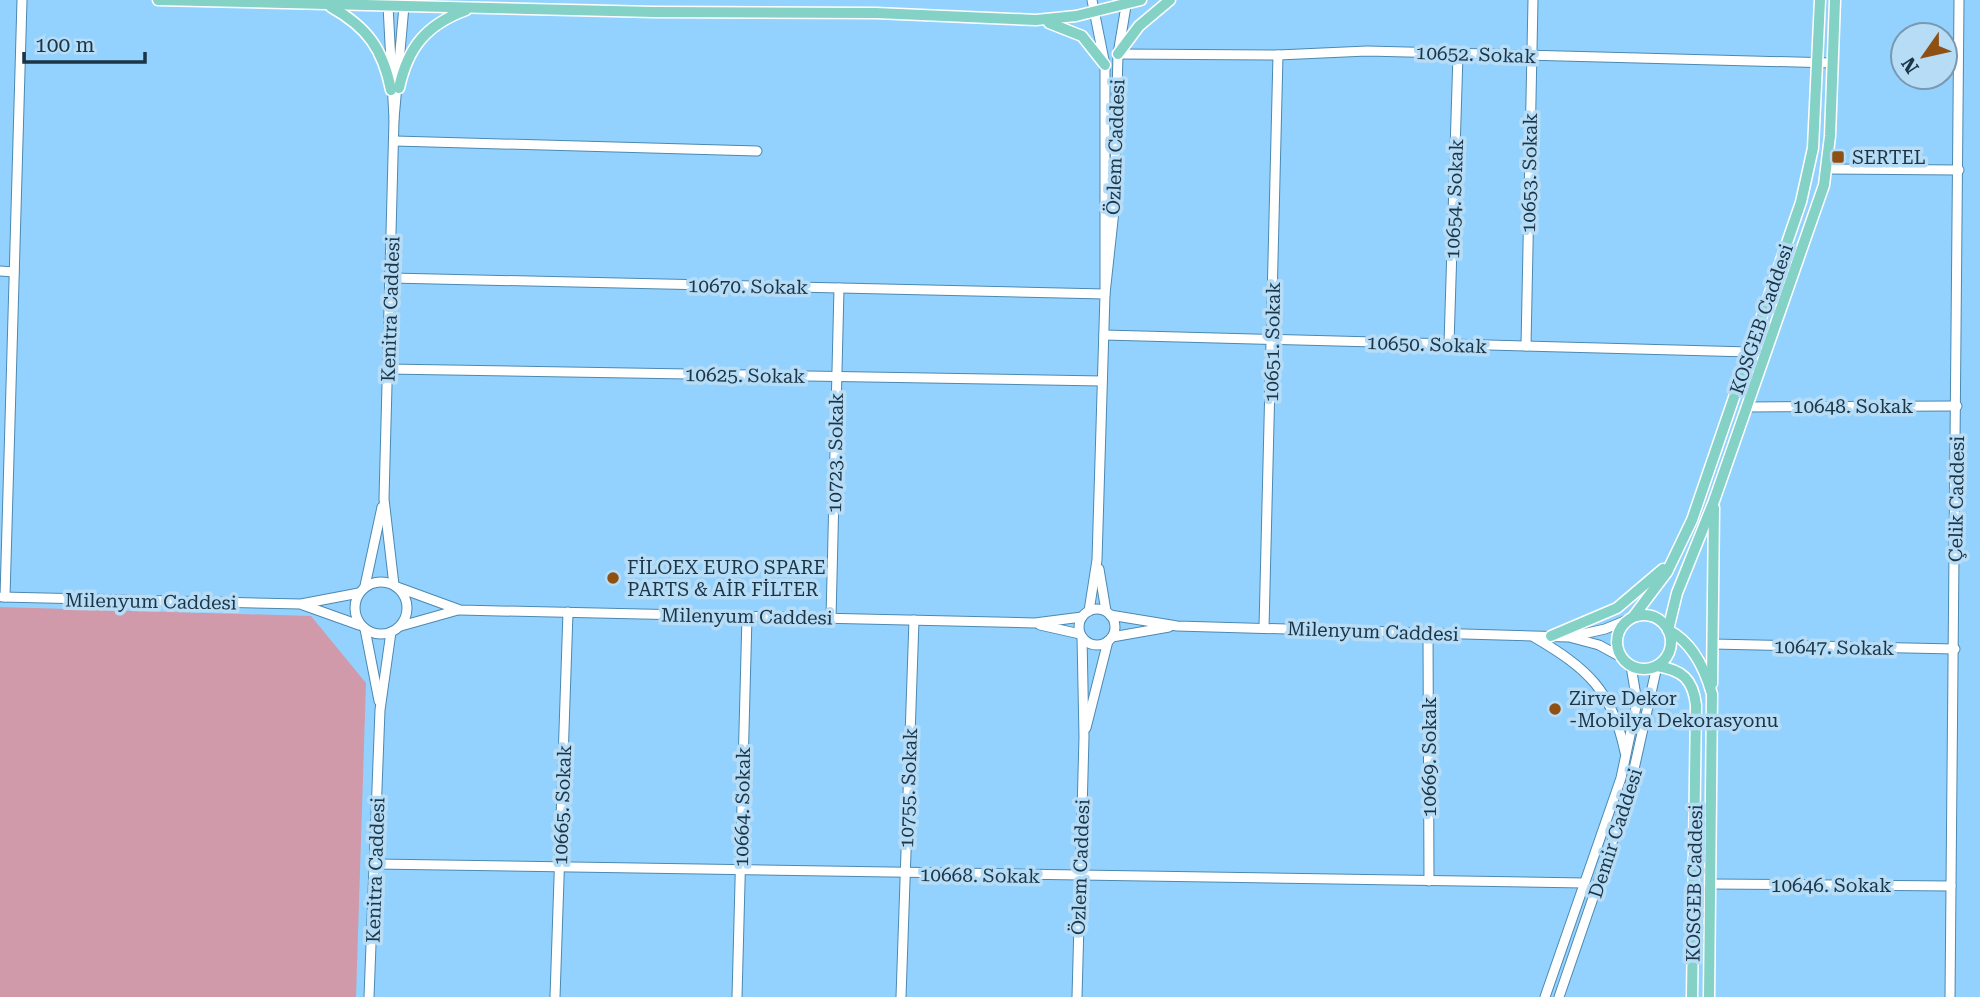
<svg xmlns="http://www.w3.org/2000/svg" width="1980" height="997" viewBox="0 0 1980 997" font-family="'Roboto Serif',serif">
<style>
.green{fill:#d19aaa}
.lines{fill:none;stroke-linecap:round;stroke-linejoin:round}
.minor-casing{stroke:#4c89b1;stroke-width:11}
.major-casing{stroke:#fff;stroke-width:13}
.minor{stroke:#fff;stroke-width:9}
.major{stroke:#83d2c5;stroke-width:10}
.poi-dot{fill:#8e5113;stroke:#b7dcf6;stroke-width:2.5}
.labels{text-anchor:middle;stroke-width:7;stroke-linejoin:round;paint-order:stroke}
.street-label{font-size:19px;fill:#1b3446;stroke:#b7dcf6}
.poi-label{font-size:19px;fill:#1b3446;stroke:#b7dcf6;text-anchor:start}
</style>
<rect width="100%" height="100%" fill="#93d2fe"/>
<polygon class="green" points="0,607 311,616 366,683 356,997 0,997"/>
<g class="lines">
<defs>
<g id="minor">
<polyline points="1092,0 1105,65 1105,294 1114,211 1118,54 1127,0"/>
<polyline points="388,6 394,119 404,6"/>
<polyline points="1118,54 1278,55 1367,51 1833,63"/>
<polyline points="395,141 757,151"/>
<polyline points="1827,169 1959,170"/>
<polyline points="0,271 14,272"/>
<polyline points="391,278 1105,294 1097,560 1089,611"/>
<polyline points="1104,335 1750,352"/>
<polyline points="1449,344 1458,54"/>
<polyline points="1526,346 1533,0"/>
<polyline points="388,369 1102,381"/>
<polyline points="1748,407 1957,406"/>
<polyline points="1099,569 1106,611"/>
<circle cx="381" cy="608" r="26"/>
<polyline points="394,585 384,499 394,119"/>
<polyline points="365,586 382,507"/>
<polyline points="397,587 460,610 1035,623 1082,617"/>
<polyline points="2,597 301,604 359,593"/>
<polyline points="5,597 22,0"/>
<polyline points="303,605 359,625"/>
<circle cx="1097" cy="627" r="18"/>
<polyline points="1110,615 1177,626 1569,637 1599,645 1621,657"/>
<polyline points="831,618 839,288"/>
<polyline points="1040,625 1080,634"/>
<polyline points="401,626 458,610"/>
<polyline points="1264,628 1278,55"/>
<polyline points="365,629 379,701"/>
<polyline points="1428,633 1429,881"/>
<polyline points="1574,636 1605,629 1627,620"/>
<polyline points="1112,637 1169,627"/>
<path d="M1534,637C1587,668 1612,690 1625,752"/>
<polyline points="1713,644 1955,649"/>
<polyline points="1086,728 1108,641"/>
<polyline points="375,864 1584,883"/>
<polyline points="1710,884 1951,886"/>
<polyline points="369,997 380,710 391,632"/>
<polyline points="555,997 568,612"/>
<polyline points="737,997 747,616"/>
<polyline points="901,997 914,620"/>
<polyline points="1077,997 1084,737 1082,637"/>
<polyline points="1545,997 1621,778 1637,702 1631,666"/>
<polyline points="1559,997 1628,796 1657,666"/>
<polyline points="1950,997 1959,0"/>
</g>
<g id="major">
<polyline points="158,0 654,12 876,13 1036,20 1076,16 1141,0"/>
<path d="M331,7C367,27 383,49 391,90"/>
<polyline points="1049,23 1082,36 1105,65"/>
<polyline points="1118,54 1139,26 1170,0"/>
<path d="M399,88C408,47 426,25 466,10"/>
<circle cx="1644" cy="642" r="27"/>
<polyline points="1633,617 1667,572 1692,520 1801,202 1813,148 1820,0"/>
<polyline points="1551,636 1617,608 1663,569"/>
<path d="M1657,666C1682,670 1693,679 1696,705L1692,997"/>
<polyline points="1712,684 1714,508"/>
<path d="M1709,997L1712,694C1705,669 1692,642 1668,630L1677,593L1714,501L1824,185L1830,136L1835,0"/>
</g>
</defs>
<use href="#minor" class="minor-casing"/>
<use href="#major" class="major-casing"/>
<use href="#minor" class="minor"/>
<use href="#major" class="major"/>
</g>
<g class="poi-dot">
<rect x="1831" y="150" width="14" height="14" rx="3.5"/>
<circle cx="613" cy="578" r="7"/>
<circle cx="1555" cy="709" r="7"/>
</g>
<g class="labels">
<g class="street-label">
<text transform="translate(1476 54) rotate(2)" y="7">10652. Sokak</text>
<text transform="translate(1115 147) rotate(-88)" y="7">Özlem Caddesi</text>
<text transform="translate(1529 173) rotate(-89)" y="7">10653. Sokak</text>
<text transform="translate(1454 199) rotate(-88)" y="7">10654. Sokak</text>
<text transform="translate(748 286) rotate(1)" y="7">10670. Sokak</text>
<text transform="translate(390 309) rotate(-88)" y="7">Kenitra Caddesi</text>
<text transform="translate(1761 319) rotate(-71)" y="7">KOSGEB Caddesi</text>
<text transform="translate(1272 342) rotate(-89)" y="7">10651. Sokak</text>
<text transform="translate(1427 344) rotate(2)" y="7">10650. Sokak</text>
<text transform="translate(745 375) rotate(1)" y="7">10625. Sokak</text>
<text x="1853" y="413">10648. Sokak</text>
<text transform="translate(835 453) rotate(-89)" y="7">10723. Sokak</text>
<text transform="translate(1956 499) rotate(-89)" y="7">Çelik Caddesi</text>
<text transform="translate(151 601) rotate(1)" y="7">Milenyum Caddesi</text>
<text transform="translate(747 616) rotate(1)" y="7">Milenyum Caddesi</text>
<text transform="translate(1373 631) rotate(2)" y="7">Milenyum Caddesi</text>
<text transform="translate(1834 647) rotate(1)" y="7">10647. Sokak</text>
<text transform="translate(1429 757) rotate(-90)" y="7">10669. Sokak</text>
<text transform="translate(908 788) rotate(-88)" y="7">10755. Sokak</text>
<text transform="translate(562 805) rotate(-88)" y="7">10665. Sokak</text>
<text transform="translate(742 807) rotate(-89)" y="7">10664. Sokak</text>
<text transform="translate(1615 833) rotate(-72)" y="7">Demir Caddesi</text>
<text transform="translate(1080 867) rotate(-88)" y="7">Özlem Caddesi</text>
<text transform="translate(375 870) rotate(-88)" y="7">Kenitra Caddesi</text>
<text transform="translate(980 875) rotate(1)" y="7">10668. Sokak</text>
<text transform="translate(1694 883) rotate(-89)" y="7">KOSGEB Caddesi</text>
<text x="1831" y="892">10646. Sokak</text>
</g>
<g class="poi-label">
<text x="1852" y="164">SERTEL</text>
<text x="627" y="574">FİLOEX EURO SPARE<tspan x="627" dy="22">PARTS &amp; AİR FİLTER</tspan></text>
<text x="1569" y="705">Zirve Dekor<tspan x="1569" dy="22">-Mobilya Dekorasyonu</tspan></text>
</g>
</g>
<g transform="translate(1924 56) rotate(236)"><circle r="33" fill="#b7dcf6" stroke="#7999b0" stroke-width="2"/>
<path d="M0-5L12 26L0 18L-12 26Z" fill="#8e5113"/>
<text y="-10" font-size="19" font-weight="bold" text-anchor="middle" fill="#1b3446">N</text>
</g>
<path d="M24 52v10h121v-10" fill="none" stroke="#1b3446" stroke-width="3.5"/>
<text x="35" y="52" font-size="21" fill="#1b3446" stroke="#b7dcf6" stroke-width="5" paint-order="stroke">100 m</text>
</svg>
